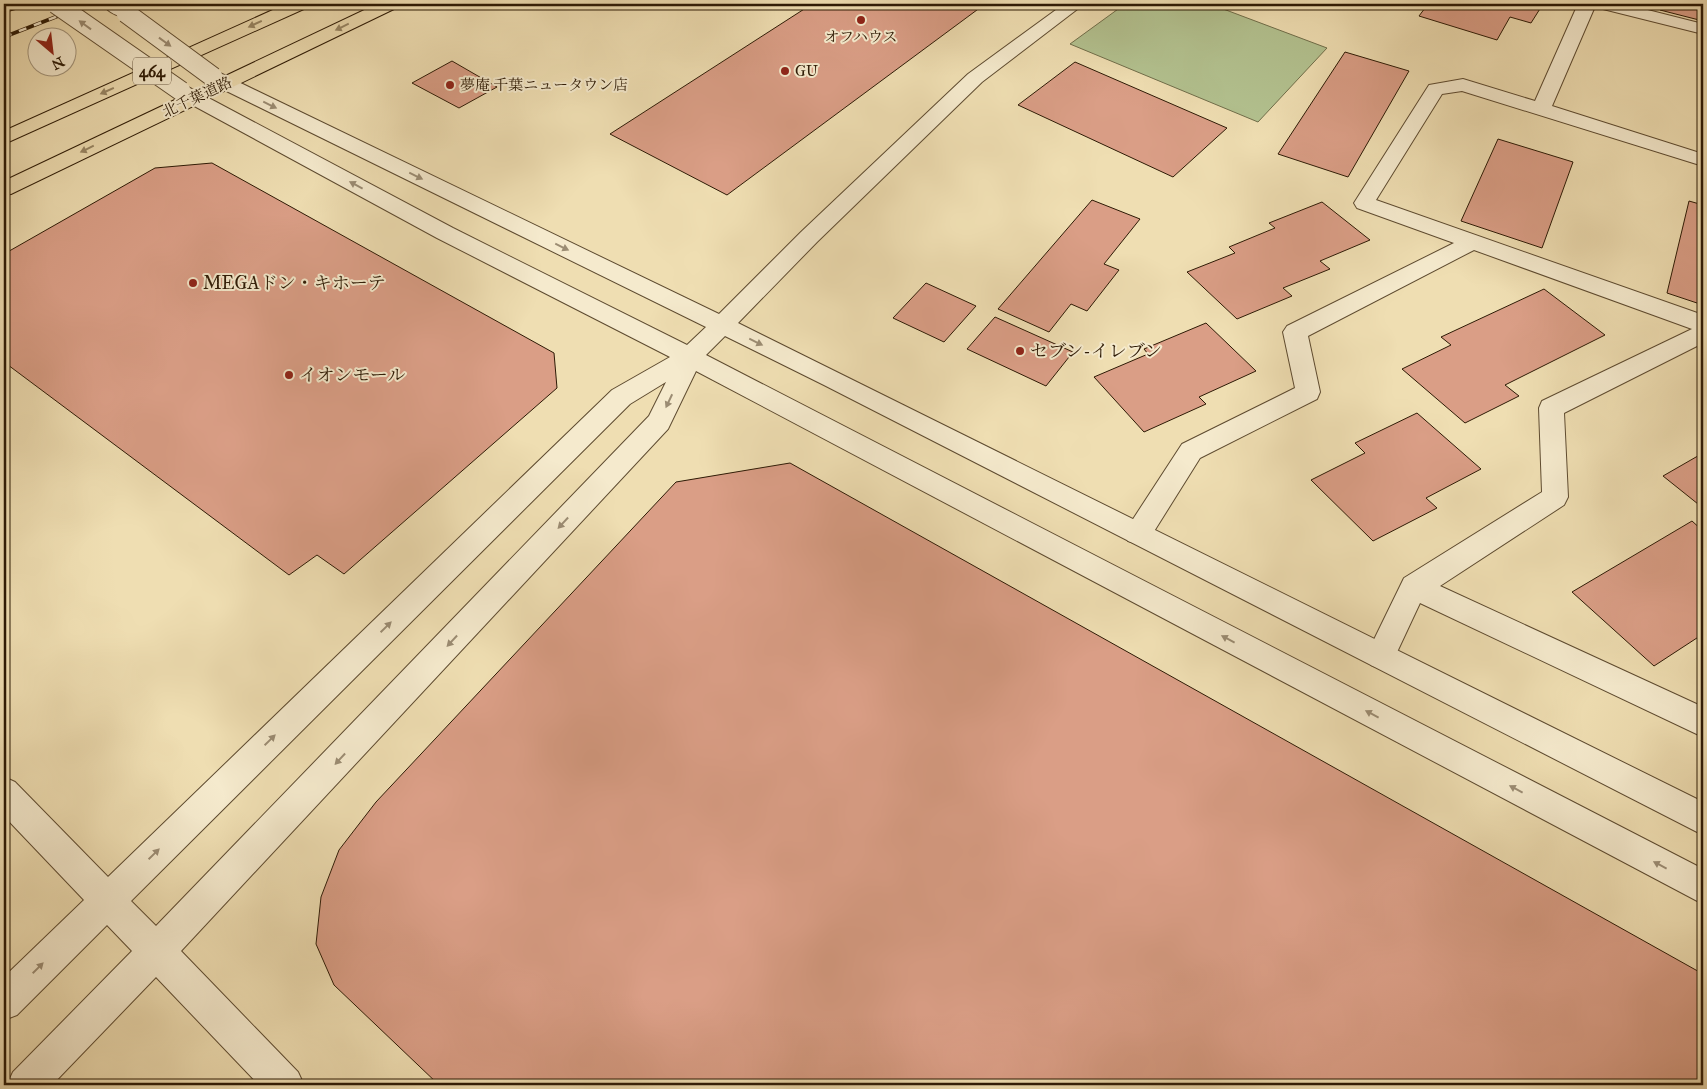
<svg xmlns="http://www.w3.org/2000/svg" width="1707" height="1089" viewBox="0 0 1707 1089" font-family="'IM FELL Great Primer','Noto Serif JP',serif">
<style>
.green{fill:#b3c290;stroke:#706e4a}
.building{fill:#da9e86;stroke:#2d1a05}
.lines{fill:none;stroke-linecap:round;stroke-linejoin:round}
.minor-casing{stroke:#5e4b30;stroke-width:2}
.tertiary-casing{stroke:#5e4b30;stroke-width:2}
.trunk-casing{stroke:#2d1a05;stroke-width:2}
.minor{fill:#f5eacd;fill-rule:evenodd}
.tertiary{fill:#f5eacd;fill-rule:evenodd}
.trunk{fill:#efdeb2;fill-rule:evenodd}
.rail-casing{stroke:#2d1a05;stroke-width:4}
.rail{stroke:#f5eacd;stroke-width:2.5;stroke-dasharray:8;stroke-linecap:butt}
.tertiary-bridge-casing{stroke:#5e4b30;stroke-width:21;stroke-linecap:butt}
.tertiary-bridge{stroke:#f5eacd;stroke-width:19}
.oneway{fill:#988664}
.oneway2{fill:#9b8c73}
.poi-dot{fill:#8f2418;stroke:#f5eacd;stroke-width:2}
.labels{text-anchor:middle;stroke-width:4;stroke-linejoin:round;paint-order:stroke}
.far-poi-label{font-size:15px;fill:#2d1a05;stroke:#f5eacd;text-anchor:start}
.far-street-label{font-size:15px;fill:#2d1a05;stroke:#f5eacd}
.shield{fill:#f5eacd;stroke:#695841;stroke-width:1}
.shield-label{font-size:16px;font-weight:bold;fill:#2d1a05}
.poi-label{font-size:18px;fill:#2d1a05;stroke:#f5eacd;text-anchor:start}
</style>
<rect width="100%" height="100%" fill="#efdeb2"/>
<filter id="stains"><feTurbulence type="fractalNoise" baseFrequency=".004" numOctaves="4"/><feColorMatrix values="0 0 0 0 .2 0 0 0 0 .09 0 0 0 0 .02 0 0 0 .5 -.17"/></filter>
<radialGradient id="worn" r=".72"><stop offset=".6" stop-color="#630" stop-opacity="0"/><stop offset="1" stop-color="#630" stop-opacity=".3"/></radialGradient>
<polygon class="green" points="1125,4 1210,4 1327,48 1258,122 1070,44"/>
<g class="building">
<polygon points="812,4 985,4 727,195 610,134"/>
<polygon points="1428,4 1543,4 1531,23 1510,17 1497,40 1419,16"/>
<polygon points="1663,4 1703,4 1703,21 1660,10"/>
<polygon points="1345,52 1409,71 1348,177 1278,154"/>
<polygon points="452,61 497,87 459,108 412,83"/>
<polygon points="1075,62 1227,128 1173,177 1018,105"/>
<polygon points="1498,139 1573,162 1542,248 1461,221"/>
<polygon points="212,163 554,353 557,388 344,574 317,555 289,575 4,362 4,254 155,168"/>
<polygon points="1092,200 1140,219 1104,264 1119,270 1087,311 1071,304 1049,332 998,309"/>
<polygon points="1689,201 1703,205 1703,305 1667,293"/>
<polygon points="1322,202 1370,240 1320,261 1330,269 1283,288 1292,296 1237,319 1187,272 1235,253 1229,247 1275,228 1269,223"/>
<polygon points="926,283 976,306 944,342 893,318"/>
<polygon points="1544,289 1605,335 1505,385 1519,396 1465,423 1402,369 1451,345 1441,337"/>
<polygon points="995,317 1073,352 1046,386 967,349"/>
<polygon points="1206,323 1256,371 1199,397 1206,404 1144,432 1094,377 1148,354 1144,349"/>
<polygon points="1417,413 1481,469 1426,498 1437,508 1373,541 1311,480 1365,453 1355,443"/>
<polygon points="1703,453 1703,508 1663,476"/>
<polygon points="790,463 1703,974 1703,1085 439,1085 334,985 316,944 321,897 339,850 376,802 676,482"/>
<polygon points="1692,521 1703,531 1703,634 1654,666 1572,592"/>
</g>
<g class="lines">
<defs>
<g id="minor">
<polygon points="1578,4 1596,4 1552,106 1703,154 1703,166 1462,91 1442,94 1376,200 1703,315 1703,343 1564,413 1568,497 1564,505 1440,586 1703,707 1703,737 1420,603 1391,665 1381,669 1371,665 1366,656 1404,578 1542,492 1539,408 1542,401 1692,329 1474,250 1308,336 1320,392 1317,399 1200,458 1148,541 1138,544 1128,541 1124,533 1182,444 1295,388 1283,332 1287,326 1454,243 1357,208 1354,203 1429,85 1463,79 1535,101"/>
<polygon points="1597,4 1624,4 1703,24 1703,34 1599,8"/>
</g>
<g id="tertiary">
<path d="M103,4H123L135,13L132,17C122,19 108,13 103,4Z"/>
<path d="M1064,4H1084L982,82L817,242L738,323L1703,802V835L824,385L725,336L706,355L1703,869V904L696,371L668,429L181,951L298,1072L304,1085H259L156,977L52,1085H7L13,1072L132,951L107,925L17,1015L4,1020V977L84,900L4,816V777L15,782L108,877L612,390L670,357L437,238L174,95L172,91L174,87L181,85L188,87L453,228L687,345L706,327L206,81L204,77L206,73L213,71L220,73L719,314L801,232L968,74ZM666,382L649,416L156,926L131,901L630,404Z"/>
</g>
<g id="trunk">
<polygon points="4,4 22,4 19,8 4,12"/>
<polygon points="286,4 309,4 306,8 4,144 4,131"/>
<polygon points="377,4 399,4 396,8 11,194 4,195 4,181"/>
</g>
</defs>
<use href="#minor" class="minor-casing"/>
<use href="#tertiary" class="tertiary-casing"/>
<use href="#trunk" class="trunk-casing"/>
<use href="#minor" class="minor"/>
<use href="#tertiary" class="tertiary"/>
<use href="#trunk" class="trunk"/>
<defs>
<polyline id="rail" points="4,37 89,4"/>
</defs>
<use href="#rail" class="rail-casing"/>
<use href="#rail" class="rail"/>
<defs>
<g id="tertiary-bridge">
<polyline points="56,4 181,91"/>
<polyline points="126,13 213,77"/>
</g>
</defs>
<use href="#tertiary-bridge" class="tertiary-bridge-casing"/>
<use href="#tertiary-bridge" class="tertiary-bridge"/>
</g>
<defs><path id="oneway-solid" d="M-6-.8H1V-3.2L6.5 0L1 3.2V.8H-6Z" transform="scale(1.25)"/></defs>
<g class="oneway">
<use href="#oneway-solid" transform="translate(255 24) rotate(155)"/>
<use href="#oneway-solid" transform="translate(342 27) rotate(154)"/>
<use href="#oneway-solid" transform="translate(107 91) rotate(156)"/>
<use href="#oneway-solid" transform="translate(87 149) rotate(154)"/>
</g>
<g class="oneway2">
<use href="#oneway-solid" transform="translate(85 25) rotate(-144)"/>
<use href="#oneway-solid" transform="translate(165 42) rotate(36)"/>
<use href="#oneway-solid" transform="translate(270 105) rotate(26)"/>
<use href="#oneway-solid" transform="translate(416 176) rotate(26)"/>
<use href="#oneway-solid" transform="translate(356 185) rotate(-152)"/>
<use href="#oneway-solid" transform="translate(562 247) rotate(26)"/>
<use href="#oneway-solid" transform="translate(756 342) rotate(26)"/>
<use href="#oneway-solid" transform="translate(669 401) rotate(115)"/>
<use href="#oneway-solid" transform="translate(563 523) rotate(133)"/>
<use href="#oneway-solid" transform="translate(386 627) rotate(-44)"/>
<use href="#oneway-solid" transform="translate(1228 639) rotate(-152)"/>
<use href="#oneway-solid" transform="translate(452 641) rotate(133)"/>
<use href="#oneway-solid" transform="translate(1372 714) rotate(-152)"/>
<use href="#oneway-solid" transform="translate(270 740) rotate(-44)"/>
<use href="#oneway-solid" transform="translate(340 759) rotate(133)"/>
<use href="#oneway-solid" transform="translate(1516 789) rotate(-152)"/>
<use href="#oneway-solid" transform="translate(154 854) rotate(-44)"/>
<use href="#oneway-solid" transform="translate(1660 865) rotate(-152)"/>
<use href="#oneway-solid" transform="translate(38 968) rotate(-45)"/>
</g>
<g class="poi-dot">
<circle cx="861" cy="20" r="5"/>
<circle cx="785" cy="71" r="5"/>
<circle cx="450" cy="85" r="5"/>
<circle cx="193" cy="283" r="5"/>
<circle cx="1020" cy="351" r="5"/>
<circle cx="289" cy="375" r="5"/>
</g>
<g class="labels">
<g class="far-poi-label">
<text x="861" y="42" text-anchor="middle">オフハウス</text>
<text x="795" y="76">GU</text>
<text x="460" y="90">夢庵 千葉ニュータウン店</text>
</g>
<g class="far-street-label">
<text transform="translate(197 97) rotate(-25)" y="5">北千葉道路</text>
</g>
<rect class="shield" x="133" y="57.5" width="38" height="27" rx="4"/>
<g class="shield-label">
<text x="152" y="77">464</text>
</g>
<g class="poi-label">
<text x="203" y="289">MEGAドン・キホーテ</text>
<text x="1030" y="357">セブン-イレブン</text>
<text x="299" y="381">イオンモール</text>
</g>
</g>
<rect width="1707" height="1089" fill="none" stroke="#efdeb2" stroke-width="20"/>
<rect x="5" y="5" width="1697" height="1079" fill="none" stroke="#2d1a05" stroke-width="2.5"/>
<rect x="10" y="10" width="1687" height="1069" fill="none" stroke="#2d1a05"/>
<g transform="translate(52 52) rotate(152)"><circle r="24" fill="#f5eacd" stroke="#a5977d"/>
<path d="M0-4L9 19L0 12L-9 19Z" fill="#8f2418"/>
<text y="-8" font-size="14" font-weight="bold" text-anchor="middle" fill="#2d1a05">N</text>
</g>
<rect width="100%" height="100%" filter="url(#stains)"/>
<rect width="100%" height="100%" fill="url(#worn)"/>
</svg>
